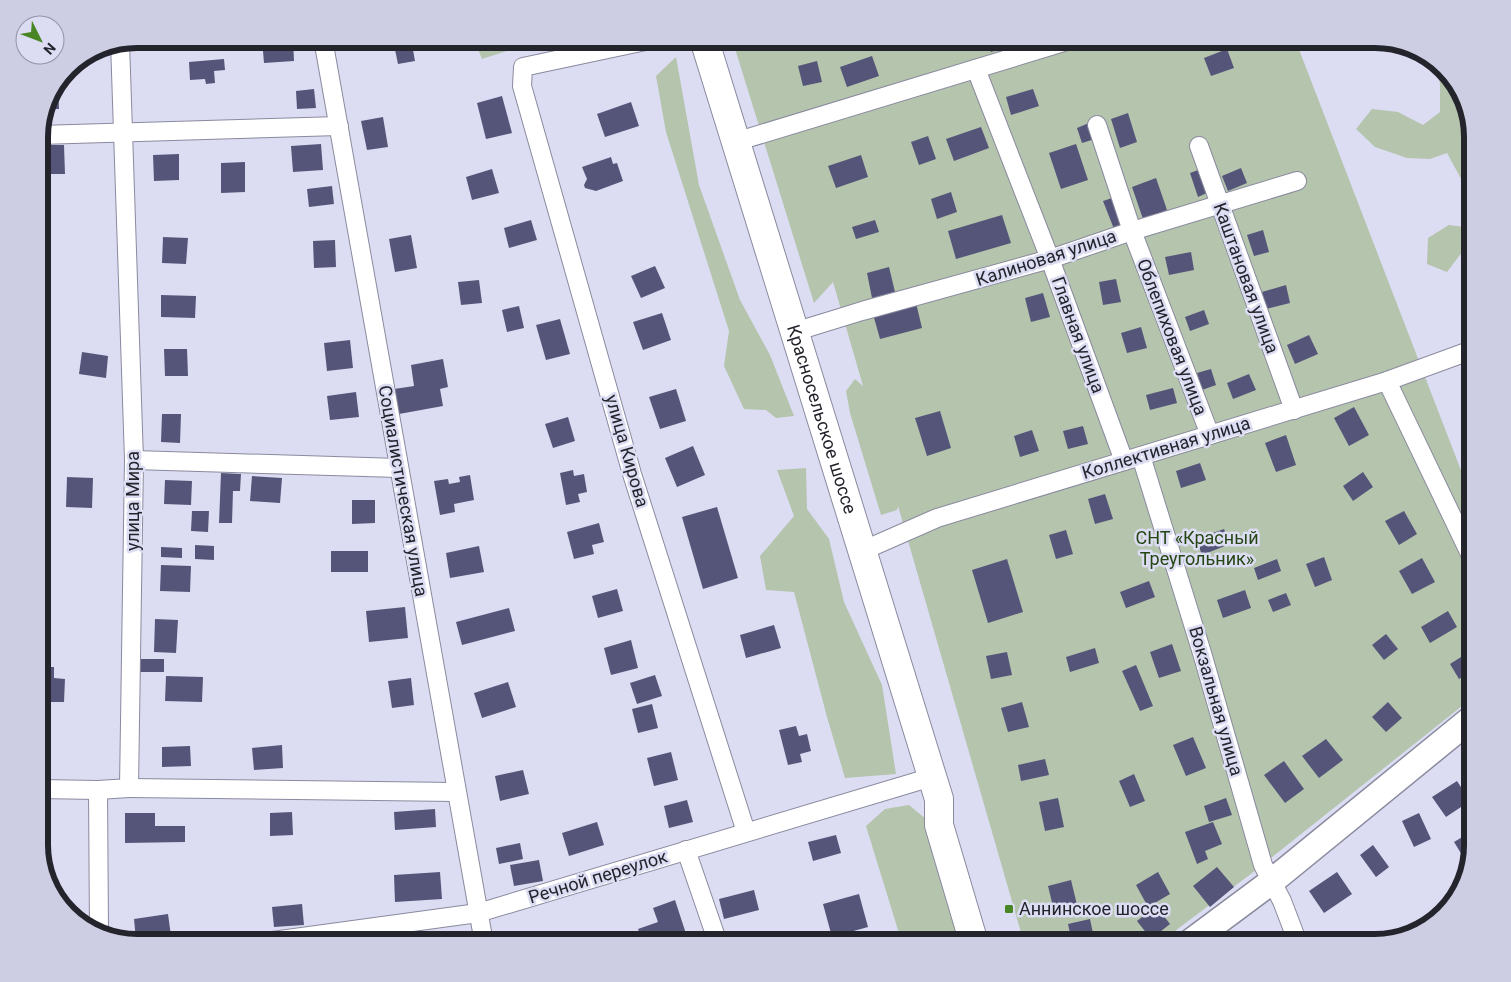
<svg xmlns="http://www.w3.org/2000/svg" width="1511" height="982" viewBox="0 0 1511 982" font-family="Roboto,sans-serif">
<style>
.green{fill:#b4c4ad}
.building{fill:#555579}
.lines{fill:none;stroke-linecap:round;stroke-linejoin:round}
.minor-casing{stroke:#8a8a9f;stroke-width:20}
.secondary-casing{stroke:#8a8a9f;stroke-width:28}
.trunk-casing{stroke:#8a8a9f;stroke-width:30}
.minor{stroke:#fff;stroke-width:18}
.secondary{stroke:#fff;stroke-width:25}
.trunk{stroke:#fff;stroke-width:28}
.poi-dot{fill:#488524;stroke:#dcddf3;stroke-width:2}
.labels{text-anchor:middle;stroke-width:5;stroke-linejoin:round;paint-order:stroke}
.street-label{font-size:18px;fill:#24242d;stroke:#dcddf3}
.park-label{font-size:18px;fill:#254613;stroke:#dcddf3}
.poi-label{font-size:18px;fill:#24242d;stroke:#dcddf3;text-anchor:start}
.rim{fill:none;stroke:#24242d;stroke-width:6}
</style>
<rect width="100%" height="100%" fill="#dcddf3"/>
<g class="green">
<polygon points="474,39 502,39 510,50 482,59"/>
<polygon points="732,39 1295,39 1472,499 1472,698 1256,870 1159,943 1024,943 898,506 897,510 881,515 850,413 846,391 855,379 863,386 833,282 814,303"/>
<polygon points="676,57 699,185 740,300 770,355 794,416 776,418 766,410 744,409 724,366 729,331 666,132 656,76"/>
<polygon points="1435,61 1459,88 1472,136 1472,184 1465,186 1447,153 1430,159 1407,158 1375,147 1356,129 1372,109 1398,112 1423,125 1440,112 1440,84"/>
<polygon points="1449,225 1465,227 1466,247 1447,272 1427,264 1428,238"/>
<polygon points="806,468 807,509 829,539 844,602 882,685 896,774 845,778 827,717 794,592 766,590 760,556 794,516 777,470"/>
<polygon points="909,805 927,820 965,943 902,943 866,826 885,809"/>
</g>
<g class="building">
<polygon points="262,39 293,39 294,61 264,63"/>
<polygon points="399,39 411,39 415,61 398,64 393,40"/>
<polygon points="986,39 1021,39 1022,42 991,52"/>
<polygon points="1227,49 1234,68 1211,76 1204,58"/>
<polygon points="872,56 879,76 847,87 840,67"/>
<polygon points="224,59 225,70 214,71 215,83 206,84 205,79 190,80 189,62"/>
<polygon points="817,61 822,82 803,86 798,66"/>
<polygon points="55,85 58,85 59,109 44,109 46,99"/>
<polygon points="314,89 316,108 297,109 296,91"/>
<polygon points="1033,89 1039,106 1011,115 1006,97"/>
<polygon points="502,96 512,133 486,139 477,103"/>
<polygon points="631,102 639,126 605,137 597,114"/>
<polygon points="1128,113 1137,142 1120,148 1111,119"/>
<polygon points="383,117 388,147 367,150 361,121"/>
<polygon points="1089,123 1095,139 1082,143 1077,128"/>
<polygon points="981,127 989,148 954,161 946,139"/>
<polygon points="928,136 936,159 919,165 911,142"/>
<polygon points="321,144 323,170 293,172 291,146"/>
<polygon points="1076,144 1088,180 1061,189 1049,153"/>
<polygon points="39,145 64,145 65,174 39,174"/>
<polygon points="179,154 179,180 154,181 153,155"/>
<polygon points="861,155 868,177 836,188 828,166"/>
<polygon points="611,157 613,164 617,163 623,181 596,191 585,188 584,185 587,179 582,167"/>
<polygon points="245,162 245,192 221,193 221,163"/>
<polygon points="1241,168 1247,183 1228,191 1222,176"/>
<polygon points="492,169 499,193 472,200 466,177"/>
<polygon points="1201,169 1209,192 1198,197 1190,173"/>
<polygon points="1156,178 1167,210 1143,219 1132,187"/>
<polygon points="332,186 334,204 309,207 307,189"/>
<polygon points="951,192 957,212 937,219 931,199"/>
<polygon points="1115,197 1125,225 1114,229 1103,201"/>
<polygon points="39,201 47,202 47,223 39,223"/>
<polygon points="1002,215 1011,243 956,259 948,231"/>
<polygon points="531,220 537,240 509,248 504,228"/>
<polygon points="875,220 879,232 856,239 852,227"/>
<polygon points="1263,230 1269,252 1254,256 1247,235"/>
<polygon points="411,235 417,268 395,272 389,239"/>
<polygon points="163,237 188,238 186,264 162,263"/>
<polygon points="335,240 336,267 314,268 313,241"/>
<polygon points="39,246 42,246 41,277 39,277"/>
<polygon points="1191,252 1194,270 1169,275 1165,257"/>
<polygon points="655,266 665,288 641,298 631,276"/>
<polygon points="889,267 895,292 872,298 867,273"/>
<polygon points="1116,279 1121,302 1103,305 1099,282"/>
<polygon points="479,280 482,303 461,305 458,282"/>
<polygon points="1286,285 1290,303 1266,309 1262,292"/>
<polygon points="1043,293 1050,317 1031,322 1025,298"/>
<polygon points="161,295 196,296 195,318 161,317"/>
<polygon points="916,303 922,328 880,339 873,314"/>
<polygon points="39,304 43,304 42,322 39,321"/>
<polygon points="519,306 524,328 507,332 502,310"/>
<polygon points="1204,310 1209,324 1190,331 1185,317"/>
<polygon points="662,313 671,340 643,350 633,322"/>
<polygon points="560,319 570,354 546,360 536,325"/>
<polygon points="1141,327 1147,348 1127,353 1121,333"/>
<polygon points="1309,335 1318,354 1295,364 1287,345"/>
<polygon points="350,340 353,368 327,371 324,343"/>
<polygon points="164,349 187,349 188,376 165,376"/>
<polygon points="82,352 108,356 106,378 79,374"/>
<polygon points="443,359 448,387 440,389 443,406 399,414 394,389 414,386 411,365"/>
<polygon points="39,362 51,363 49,385 39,384"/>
<polygon points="1211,369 1216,385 1202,390 1197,373"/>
<polygon points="1249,374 1256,390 1233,399 1227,383"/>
<polygon points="1173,388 1177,403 1150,410 1146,395"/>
<polygon points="676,389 686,421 660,429 649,397"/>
<polygon points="356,392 359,417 330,420 327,396"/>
<polygon points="1354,407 1369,435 1349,446 1334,418"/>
<polygon points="940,411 951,448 927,456 915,418"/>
<polygon points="162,414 181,414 180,443 161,442"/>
<polygon points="568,417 575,441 553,448 545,424"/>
<polygon points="1083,426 1088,444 1068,449 1063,431"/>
<polygon points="1032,430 1039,451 1020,457 1014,436"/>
<polygon points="1286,435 1296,465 1276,472 1265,443"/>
<polygon points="693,446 705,475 677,487 665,458"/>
<polygon points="1200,463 1206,480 1181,488 1176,471"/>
<polygon points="573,470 574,476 584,474 587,492 578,494 580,502 566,505 560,473"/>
<polygon points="1363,472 1373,487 1353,501 1343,486"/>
<polygon points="221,473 241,474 240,491 233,491 232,523 219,523"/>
<polygon points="470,475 474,500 454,504 455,512 440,515 434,481 448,479 449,484 460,482 459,477"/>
<polygon points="252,476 282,478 280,503 250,501"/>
<polygon points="67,477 93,478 92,508 66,507"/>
<polygon points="165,480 192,481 191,505 164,504"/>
<polygon points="1105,494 1113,519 1095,524 1088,499"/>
<polygon points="352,500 375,500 375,523 352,524"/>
<polygon points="717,507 738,578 703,589 682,517"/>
<polygon points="192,511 209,511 208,532 191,531"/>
<polygon points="1404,511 1417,534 1399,545 1385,521"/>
<polygon points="599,523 604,542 592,545 594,554 574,559 567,532"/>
<polygon points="1224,529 1230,544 1202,555 1196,539"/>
<polygon points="1066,530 1073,554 1056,559 1049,535"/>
<polygon points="195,545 214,546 214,560 195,559"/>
<polygon points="479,546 484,572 450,578 446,553"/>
<polygon points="161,547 182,548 182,558 161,557"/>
<rect x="331" y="551" width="37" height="21"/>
<polygon points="1324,557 1332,580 1315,587 1306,564"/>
<polygon points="1422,558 1435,582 1412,594 1399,571"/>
<polygon points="1007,559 1023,612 988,623 972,570"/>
<polygon points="1277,559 1281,571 1258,580 1254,568"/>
<polygon points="161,565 191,566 190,592 160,591"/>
<polygon points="1149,581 1155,597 1126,608 1120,592"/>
<polygon points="617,589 623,611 598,618 592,596"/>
<polygon points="1245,590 1251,608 1223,618 1217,600"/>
<polygon points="1286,593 1291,605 1273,612 1268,600"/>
<polygon points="405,607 408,638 369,642 366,611"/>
<polygon points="509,608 515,631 462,645 456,622"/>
<polygon points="1448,611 1457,627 1430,643 1421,627"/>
<polygon points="155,619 178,620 176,653 154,652"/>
<polygon points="774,625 781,648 746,658 740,635"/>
<polygon points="39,631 47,632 45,647 39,646"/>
<polygon points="1386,634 1398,649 1384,660 1372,645"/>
<polygon points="631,640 638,668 611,675 604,648"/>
<polygon points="1172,644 1181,671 1159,678 1150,652"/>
<polygon points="1095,648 1099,663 1070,672 1066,657"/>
<polygon points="1472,650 1472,671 1459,679 1450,664"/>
<polygon points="1007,652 1012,675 991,679 986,656"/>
<rect x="139" y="659" width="25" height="13"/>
<polygon points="1136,665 1153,706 1140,711 1122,671"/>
<polygon points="39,667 54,667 54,678 65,679 64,702 39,702"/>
<polygon points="655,675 662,696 637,704 630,683"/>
<polygon points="166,676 203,677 202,702 165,701"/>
<polygon points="411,678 414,705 392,708 388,681"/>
<polygon points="508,682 516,707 482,718 474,693"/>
<polygon points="1022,702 1029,727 1008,732 1001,708"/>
<polygon points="1388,702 1402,718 1386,732 1372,717"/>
<polygon points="652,704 658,728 638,733 632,709"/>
<polygon points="796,726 799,736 807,734 811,751 800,754 802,762 788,765 779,730"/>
<polygon points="1193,737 1206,768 1186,776 1173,745"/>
<polygon points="1326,739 1343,760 1319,778 1302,756"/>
<polygon points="282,745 283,768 254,770 252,748"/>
<polygon points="1472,745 1472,763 1464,752"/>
<polygon points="190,746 191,766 162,767 162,747"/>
<polygon points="671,752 678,780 654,786 647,758"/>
<polygon points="1045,759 1049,775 1021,781 1018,765"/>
<polygon points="1284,761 1304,789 1285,803 1264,775"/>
<polygon points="523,770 529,794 500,801 495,776"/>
<polygon points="1134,774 1145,801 1130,807 1119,781"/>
<polygon points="1457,781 1470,801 1446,817 1432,797"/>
<polygon points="1058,798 1064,827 1045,831 1039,802"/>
<polygon points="1226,798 1232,815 1209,822 1204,806"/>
<polygon points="687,800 693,822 669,828 664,806"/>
<polygon points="435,809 436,827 395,830 394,812"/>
<polygon points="292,812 293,835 270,836 270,813"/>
<polygon points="125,813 155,813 155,826 185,826 185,842 125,843"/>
<polygon points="1419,813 1431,839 1414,847 1402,821"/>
<polygon points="597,822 604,845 569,856 562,833"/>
<polygon points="1213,822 1222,844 1205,851 1208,859 1197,864 1185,832"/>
<polygon points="1469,833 1472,838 1472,846 1467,863 1454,842"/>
<polygon points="836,835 841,853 813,861 808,842"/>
<polygon points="520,843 523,859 499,864 496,848"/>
<polygon points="1373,845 1389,867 1376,877 1360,855"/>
<polygon points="539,860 543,881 514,886 510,865"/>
<polygon points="1217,867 1234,887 1210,907 1193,886"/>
<polygon points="440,872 442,899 395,902 394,875"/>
<polygon points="1158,872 1170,894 1148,907 1136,885"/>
<polygon points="1337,872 1352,894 1324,913 1309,891"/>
<polygon points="1071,880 1078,909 1055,915 1048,886"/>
<polygon points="754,890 759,910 724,919 719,899"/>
<polygon points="859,894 868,927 832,937 823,904"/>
<polygon points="675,900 689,943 667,943 665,940 655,943 643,943 638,929 658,922 653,908"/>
<polygon points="302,904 304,925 274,927 272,907"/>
<polygon points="1156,906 1170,924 1151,939 1137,921"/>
<polygon points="168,914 171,936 136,940 134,919"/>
<polygon points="1090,919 1095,943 1072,943 1068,924"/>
<polygon points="530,934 531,943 513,943 512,937"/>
<polygon points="794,937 796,943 777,943"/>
</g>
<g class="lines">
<defs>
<g id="minor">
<polyline points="323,39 484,943"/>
<polyline points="655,39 523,67 522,86 632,474 746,832"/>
<polyline points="706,46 728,39"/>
<polyline points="976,69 1050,259 1124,461"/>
<polyline points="1097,125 1132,231 1210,435"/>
<polyline points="39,135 339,126"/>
<polyline points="735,142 1074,39"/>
<polyline points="1199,146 1294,410"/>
<polyline points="794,332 862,311 1050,259 1132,231 1297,181"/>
<polyline points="1387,381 1472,558"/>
<polyline points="1141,456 1202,653 1263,865 1282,901 1298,943"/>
<polyline points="134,460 399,468"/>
<polyline points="862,551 937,518 1387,381 1472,350"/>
<polyline points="129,788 456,792"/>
<polyline points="39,789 98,790"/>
<polyline points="686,850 718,943"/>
<polyline points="99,932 98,790 129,788 134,460 120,42"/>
<polyline points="258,943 478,913 932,777"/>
</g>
<polyline id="secondary" points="1189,943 1271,882 1472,718"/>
<g id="trunk">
<path id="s1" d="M704,39L939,799V825L974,943"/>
</g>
</defs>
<use href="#minor" class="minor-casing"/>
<use href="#secondary" class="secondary-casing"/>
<use href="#trunk" class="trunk-casing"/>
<use href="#minor" class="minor"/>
<use href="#secondary" class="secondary"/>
<use href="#trunk" class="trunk"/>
</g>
<rect class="poi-dot" x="1004" y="904" width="10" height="10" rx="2.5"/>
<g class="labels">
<g class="street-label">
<text transform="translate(1046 258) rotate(-18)" y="6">Калиновая улица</text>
<text transform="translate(1246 278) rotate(70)" y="6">Каштановая улица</text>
<text transform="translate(1078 335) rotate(70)" y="6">Главная улица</text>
<text transform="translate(1172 337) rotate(69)" y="6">Облепиховая улица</text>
<text dy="6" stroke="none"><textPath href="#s1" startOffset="398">Красносельское шоссе</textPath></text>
<text transform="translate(1166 448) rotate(-17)" y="6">Коллективная улица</text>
<text transform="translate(627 451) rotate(74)" y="6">улица Кирова</text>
<text transform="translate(403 491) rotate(80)" y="6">Социалистическая улица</text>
<text transform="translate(133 501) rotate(-90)" y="6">улица Мира</text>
<text transform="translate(1216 701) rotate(74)" y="6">Вокзальная улица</text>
<text transform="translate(598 877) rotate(-17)" y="6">Речной переулок</text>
</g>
<g class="park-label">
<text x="1197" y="544">СНТ «Красный<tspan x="1197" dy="21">Треугольник»</tspan></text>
</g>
<g class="poi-label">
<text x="1019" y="915">Аннинское шоссе</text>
</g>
</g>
<path d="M0 0H1511V982H0ZM137 48H1375A89 89 0 0 1 1464 137V845A89 89 0 0 1 1375 934H137A89 89 0 0 1 48 845V137A89 89 0 0 1 137 48Z" fill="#cdcee3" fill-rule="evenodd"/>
<path class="rim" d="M137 48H1375A89 89 0 0 1 1464 137V845A89 89 0 0 1 1375 934H137A89 89 0 0 1 48 845V137A89 89 0 0 1 137 48Z"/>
<g transform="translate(40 40) rotate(132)"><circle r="24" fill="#dcddf3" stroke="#9293a4"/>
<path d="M0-4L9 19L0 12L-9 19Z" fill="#488524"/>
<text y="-8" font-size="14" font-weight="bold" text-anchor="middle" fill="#24242d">N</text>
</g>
</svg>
